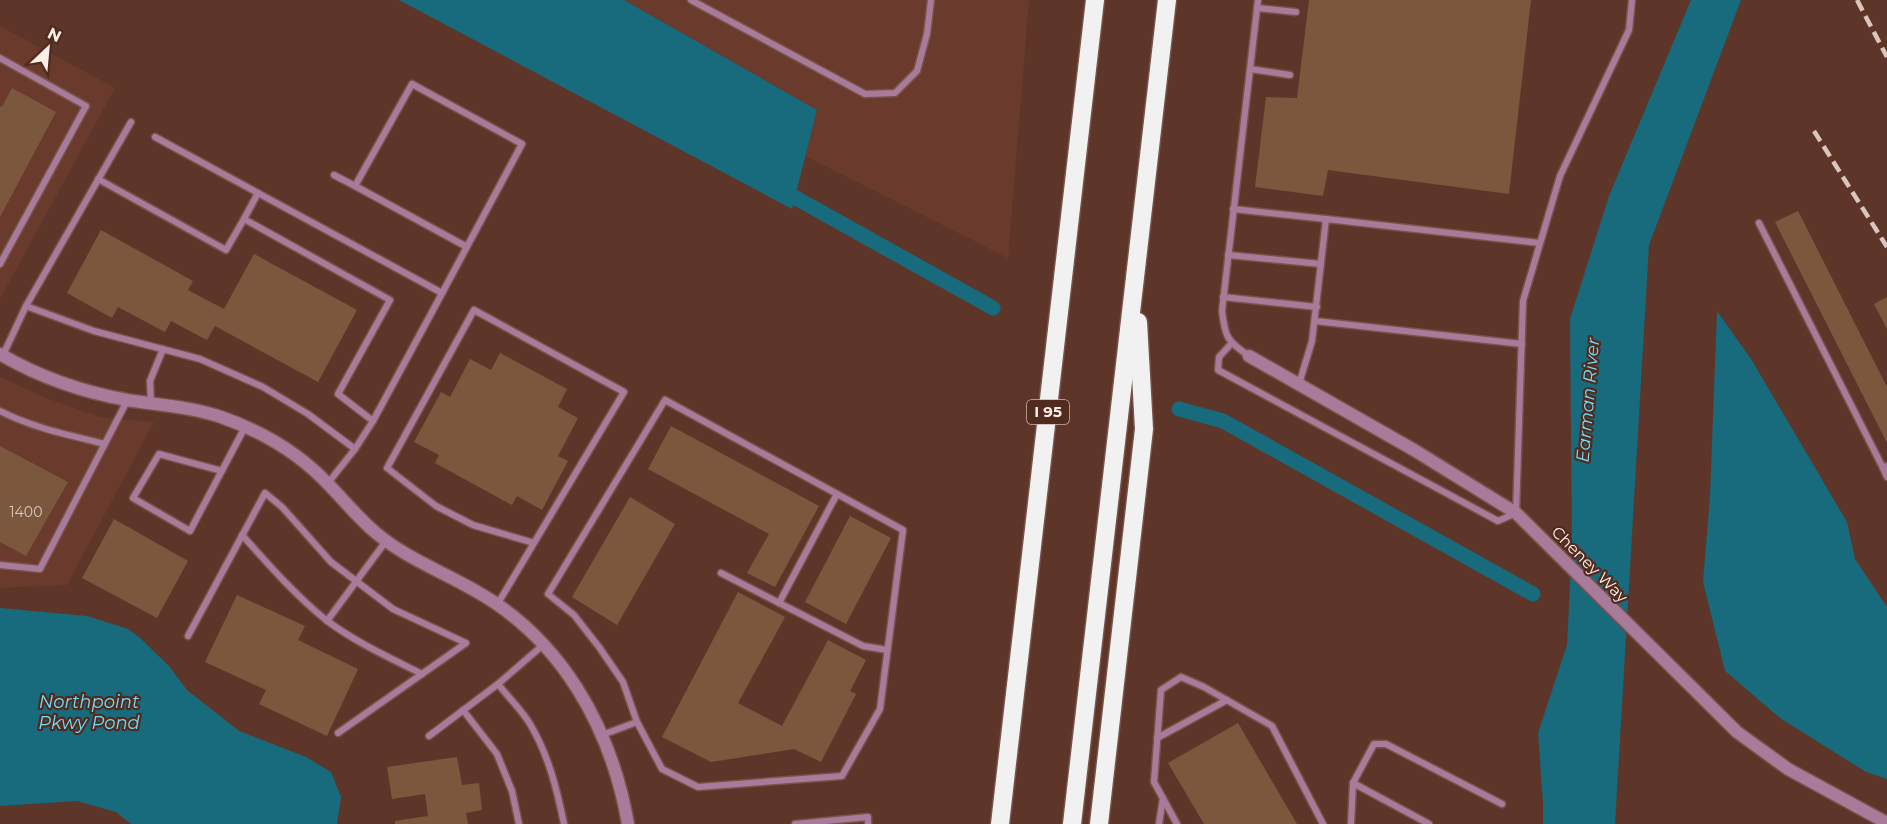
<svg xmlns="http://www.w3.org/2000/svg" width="1887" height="824" viewBox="0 0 1887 824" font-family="Montserrat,sans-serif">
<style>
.built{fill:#6a3b2d}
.water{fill:#186a7d}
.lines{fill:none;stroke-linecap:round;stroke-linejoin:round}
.canal{stroke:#186a7d;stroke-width:15}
.building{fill:#7b583d}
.service-casing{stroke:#775348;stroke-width:9}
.minor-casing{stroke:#775348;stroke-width:15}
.motorway-casing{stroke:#775348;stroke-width:21}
.service{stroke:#a97b9b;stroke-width:6}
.minor{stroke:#a97b9b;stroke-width:12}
.motorway{stroke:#f1f1f1;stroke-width:18}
.rail{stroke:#dac6bf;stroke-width:4.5;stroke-dasharray:12 6;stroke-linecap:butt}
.labels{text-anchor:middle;stroke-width:4.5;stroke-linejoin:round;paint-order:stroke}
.number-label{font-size:14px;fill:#dcc8be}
.shield{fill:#522b1f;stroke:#cab4ac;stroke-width:1.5}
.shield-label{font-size:15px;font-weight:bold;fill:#fdeee9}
.street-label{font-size:16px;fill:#fdeee9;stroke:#522b1f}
.water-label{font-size:18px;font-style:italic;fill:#74dbf8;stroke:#522b1f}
</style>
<rect width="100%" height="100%" fill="#5d3629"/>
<g class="built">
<polygon points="624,0 1029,0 1008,258 805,156 817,110"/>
<polygon points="0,26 115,88 0,299"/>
<polygon points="0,377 46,398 100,417 154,422 67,585 0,588"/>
</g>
<g class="water">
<polygon points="399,0 624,0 817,110 792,209"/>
<polygon points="1691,0 1741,0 1649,245 1615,824 1543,824 1543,804 1538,733 1567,645 1572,546 1570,319 1609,196"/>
<polygon points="1717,311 1751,359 1847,522 1855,559 1887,607 1887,779 1866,772 1780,718 1725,671 1703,582 1710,496"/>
<polygon points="0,608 87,616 128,629 139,637 169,666 187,690 239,731 306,757 331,772 341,797 337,824 131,824 116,812 77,801 0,806"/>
</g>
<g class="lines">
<g class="canal">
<polyline points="778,188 993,308"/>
<polyline points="1179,409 1223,421 1533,594"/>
</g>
</g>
<g class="building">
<polygon points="1309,0 1531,0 1509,194 1328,170 1323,196 1255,187 1266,97 1297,98"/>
<polygon points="12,88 56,112 0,217 0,106 2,107"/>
<polygon points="1798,211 1887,387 1887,443 1775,222"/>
<polygon points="101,230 193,281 188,290 224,309 254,254 357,310 318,382 215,326 207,340 171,321 165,332 118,307 112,318 67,293"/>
<polygon points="1887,297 1887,329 1874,304"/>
<polygon points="500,353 567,389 558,407 578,418 558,456 568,461 542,510 517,496 512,505 435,463 439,455 414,442 441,392 450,397 470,359 491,370"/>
<polygon points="671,426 819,506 775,587 747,573 769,534 648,469"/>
<polygon points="0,446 68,482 26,556 0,542"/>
<polygon points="630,497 675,524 617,625 572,597"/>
<polygon points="850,516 891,538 846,624 805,602"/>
<polygon points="114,519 188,561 157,618 82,578"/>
<polygon points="738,592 785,617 738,703 782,726 828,640 866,660 850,691 856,694 821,762 794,749 711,762 662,737"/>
<polygon points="237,595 305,626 298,640 358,669 327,736 259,704 266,690 205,662"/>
<polygon points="1238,723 1297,824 1204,824 1168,763"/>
<polygon points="457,757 462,785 479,783 482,810 466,813 468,824 395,824 395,821 428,816 425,794 392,799 387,767"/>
</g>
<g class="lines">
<defs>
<g id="service">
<polyline points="691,0 865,94 895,93 917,71 927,34 931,0"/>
<polyline points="1257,8 1296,12"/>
<polyline points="0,58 86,106 0,264"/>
<polyline points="1250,69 1290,75"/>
<polyline points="131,122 26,306 94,331 200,359 263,387 308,414 355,449 373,421"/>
<polyline points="155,137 442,293"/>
<polyline points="334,175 355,186"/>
<path d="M98,179L226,250L244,219L390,300L338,394L373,421C423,329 473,236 522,144L412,84L355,186L467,247"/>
<polyline points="1233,209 1326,219"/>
<polyline points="244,219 258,193"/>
<polyline points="1759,223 1883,468"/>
<polyline points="1228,255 1321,264"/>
<polyline points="1223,297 1317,307"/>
<polyline points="1315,321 1522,344"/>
<polyline points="1231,344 1219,357 1218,370 1498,521 1516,513 1523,301 1560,176 1629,30 1632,0"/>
<polyline points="3,355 26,306"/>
<path d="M1249,356C1227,341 1225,337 1222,311L1258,0"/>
<polyline points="1299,384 1312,341 1326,219 1540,243"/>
<polyline points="151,403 150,381 163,349"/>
<path d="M0,411C33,428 69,435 105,444"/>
<polyline points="1887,466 1883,468 1887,477"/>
<polyline points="222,471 159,454 133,498 190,531 245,427"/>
<polyline points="328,483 355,449"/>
<path d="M242,535C269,565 295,595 326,620C355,642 390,658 422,674"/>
<polyline points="0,565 40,569 127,401"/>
<polyline points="721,573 863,646 887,650"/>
<polyline points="779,603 837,494"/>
<polyline points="497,605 624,392 474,310 387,468 436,506 473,525 534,543"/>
<polyline points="327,621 386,541"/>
<polyline points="188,636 265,493 282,507 331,562 393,609 466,643 338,733"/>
<polyline points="498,684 543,645"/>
<polyline points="463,710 497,754 512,791 519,824"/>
<polyline points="602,735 637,722 662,769 698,787 842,776 880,709 903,530 665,400 548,594 574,615 599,647 623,682 637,722"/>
<path d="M429,736L498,684C508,697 521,709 530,724C548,754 557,789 564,824"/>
<polyline points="1157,738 1227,700"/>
<polyline points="1353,783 1374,744 1386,744 1502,804"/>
<polyline points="795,824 868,817 868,824"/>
<polyline points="1159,824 1163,798"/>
<polyline points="1177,824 1154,782 1161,690 1181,677 1204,687 1272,726 1323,824"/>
<polyline points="1351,824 1353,783 1429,824"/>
</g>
<g id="minor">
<path d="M0,354C39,377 83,392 127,400C159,405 191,407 221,417C261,431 299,453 328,484C344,500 358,518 376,533C406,558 439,570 474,590C561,638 611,727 628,824"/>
<polyline points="1249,356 1414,450 1516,513 1737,732 1788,769 1887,823"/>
</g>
<g id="motorway">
<polyline points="1000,824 1095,0"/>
<polyline points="1072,824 1167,0"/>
<polyline points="1099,824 1144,429 1138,322"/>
</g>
</defs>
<use href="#service" class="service-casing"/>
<use href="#minor" class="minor-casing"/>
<use href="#motorway" class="motorway-casing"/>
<use href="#service" class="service"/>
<use href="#minor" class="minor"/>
<use href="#motorway" class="motorway"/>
<g class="rail">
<polyline points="1857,0 1887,57"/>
<polyline points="1814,131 1887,247"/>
</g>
</g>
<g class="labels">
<g class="number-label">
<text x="26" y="517">1400</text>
</g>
<rect class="shield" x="1027" y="400" width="42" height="24" rx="4.5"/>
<g class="shield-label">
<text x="1048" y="417">I 95</text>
</g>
<g class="street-label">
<text transform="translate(1590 564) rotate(45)" y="6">Cheney Way</text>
</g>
<g class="water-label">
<text transform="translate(1588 400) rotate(-85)" y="6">Earman River</text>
<text x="89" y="708">Northpoint<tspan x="89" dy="21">Pkwy Pond</tspan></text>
</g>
</g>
<g transform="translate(48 48) rotate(26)" stroke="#522b1f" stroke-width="4.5" paint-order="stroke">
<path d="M0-4.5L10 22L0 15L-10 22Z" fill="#fdeee9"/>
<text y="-9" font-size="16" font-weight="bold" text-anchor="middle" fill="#fdeee9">N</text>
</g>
</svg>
